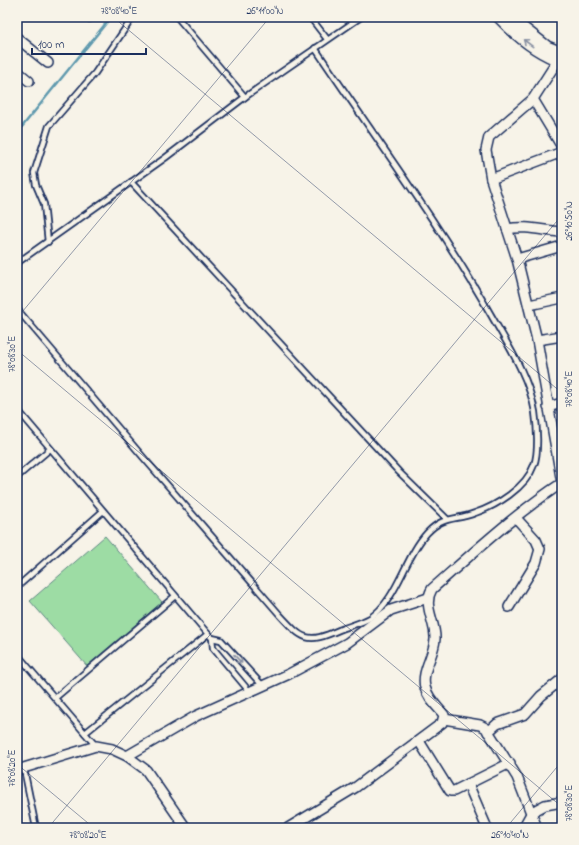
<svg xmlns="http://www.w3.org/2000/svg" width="579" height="845" viewBox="0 0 579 845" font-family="'Indie Flower',sans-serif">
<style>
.green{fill:#9ddca4;stroke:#5c8681}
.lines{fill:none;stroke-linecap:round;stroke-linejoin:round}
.stream{stroke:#5f99ae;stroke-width:2.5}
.service-casing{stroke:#1b2f5e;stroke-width:8}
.minor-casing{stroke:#1b2f5e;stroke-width:12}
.tertiary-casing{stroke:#1b2f5e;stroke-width:14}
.service{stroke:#f7f3e8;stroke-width:4.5}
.minor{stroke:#f7f3e8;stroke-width:9}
.tertiary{stroke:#f7f3e8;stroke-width:11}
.oneway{stroke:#8991a3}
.ticks{fill:none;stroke:#1b2f5e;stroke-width:1;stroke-opacity:0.45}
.neatline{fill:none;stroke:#1b2f5e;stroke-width:1.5}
.ticks-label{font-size:10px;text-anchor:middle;fill:#1b2f5e}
</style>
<rect width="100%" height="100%" fill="#f7f3e8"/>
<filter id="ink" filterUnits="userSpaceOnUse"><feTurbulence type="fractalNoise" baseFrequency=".025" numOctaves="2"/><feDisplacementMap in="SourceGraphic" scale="8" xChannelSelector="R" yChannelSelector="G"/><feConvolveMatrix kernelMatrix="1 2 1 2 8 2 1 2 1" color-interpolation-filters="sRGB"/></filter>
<g filter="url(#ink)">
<polygon class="green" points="105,536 162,602 87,666 30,601"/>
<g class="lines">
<polyline class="stream" points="17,133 111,17"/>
<defs>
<g id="service">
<polyline points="177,17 245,97"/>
<polyline points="310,17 327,39"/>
<polyline points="131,182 399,472 447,519"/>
<polyline points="48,242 44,204 36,185 34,173 49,126 95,73 133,17"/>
<polyline points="17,263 165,158 245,97 361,17"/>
<path d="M17,309L143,457L280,615C303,640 307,644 339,630C349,626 361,623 370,618C398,599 404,558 427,533C444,515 455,521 475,513C496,506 526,488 534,465C539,452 537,426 535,412C529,377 508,345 491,315C439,223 374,136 315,48"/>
<polyline points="17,409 208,634 212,638 213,648 249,691"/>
<polyline points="17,477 50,449"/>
<polyline points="17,587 103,511"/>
<polyline points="212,638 221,640 262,685"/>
<polyline points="17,654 96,746"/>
<polyline points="55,698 175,596"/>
<polyline points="85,733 208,634"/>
<polyline points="24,769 36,828"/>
</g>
<g id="minor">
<polyline points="87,17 89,17"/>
<polyline points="17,38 48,63"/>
<polyline points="17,71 29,81"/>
<polyline points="533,99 562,147"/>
<polyline points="491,179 562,152"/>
<path d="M507,229C528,225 542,231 562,232"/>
<polyline points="517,259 562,246"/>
<polyline points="529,305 562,298"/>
<polyline points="537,340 562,336"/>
<polyline points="548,407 562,403"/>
<polyline points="509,607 536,563 540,549 536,540 516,518"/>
<polyline points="444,719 480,725 486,728 517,777 537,828"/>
<polyline points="488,732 497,724 525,714 541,696 562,679"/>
<polyline points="419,741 450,791 454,791 510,763"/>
<polyline points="127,756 196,716 289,674 347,643 391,610 428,598"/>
<polyline points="17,770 96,746 112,749 127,756 146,770 186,828"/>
<polyline points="468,784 487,828"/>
<path d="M288,828L356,787L442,723L444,715C437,706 428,699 425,687C421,671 434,656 435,639C436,622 422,606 432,589C474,552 515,514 562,483L537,340L517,259L491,179L486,150L489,137L533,99L558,60"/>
<polyline points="523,828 532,812 545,805 562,802"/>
</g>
<g id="tertiary">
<path d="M499,17C517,36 537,53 562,61"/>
<polyline points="509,17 547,47 562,53"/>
</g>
</defs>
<use href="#service" class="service-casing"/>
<use href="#minor" class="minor-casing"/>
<use href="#tertiary" class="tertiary-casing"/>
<use href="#service" class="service"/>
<use href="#minor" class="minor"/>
<use href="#tertiary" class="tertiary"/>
</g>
<defs><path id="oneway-shaft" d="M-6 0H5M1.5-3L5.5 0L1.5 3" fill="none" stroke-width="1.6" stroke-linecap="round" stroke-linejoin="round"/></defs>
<g class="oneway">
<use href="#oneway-shaft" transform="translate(528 43) rotate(-143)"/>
<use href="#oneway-shaft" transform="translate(238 659) rotate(47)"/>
</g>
</g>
<path class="ticks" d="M113,17L562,393M17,318L270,17M17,350L562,807M17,764L94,828M48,828L562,215M506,828L562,761"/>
<rect width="579" height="845" fill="none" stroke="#f7f3e8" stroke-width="44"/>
<path d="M32 48v6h114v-6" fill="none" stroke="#1b2f5e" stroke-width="2"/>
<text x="38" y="48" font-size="12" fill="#1b2f5e" stroke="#f7f3e8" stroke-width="3" paint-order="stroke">100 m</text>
<rect x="22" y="22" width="535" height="801" class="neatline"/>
<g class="ticks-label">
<text x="119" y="14">78°08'40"E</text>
<text x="265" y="14">26°11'00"N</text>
<text transform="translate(568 221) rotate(-90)" y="4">26°10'50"N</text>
<text transform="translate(11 354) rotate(-90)" y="4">78°08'30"E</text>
<text transform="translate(568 389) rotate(-90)" y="4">78°08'40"E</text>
<text transform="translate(11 768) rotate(-90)" y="4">78°08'20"E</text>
<text transform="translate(568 803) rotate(-90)" y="4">78°08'30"E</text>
<text x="88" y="838">78°08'20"E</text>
<text x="510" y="838">26°10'40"N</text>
</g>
</svg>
